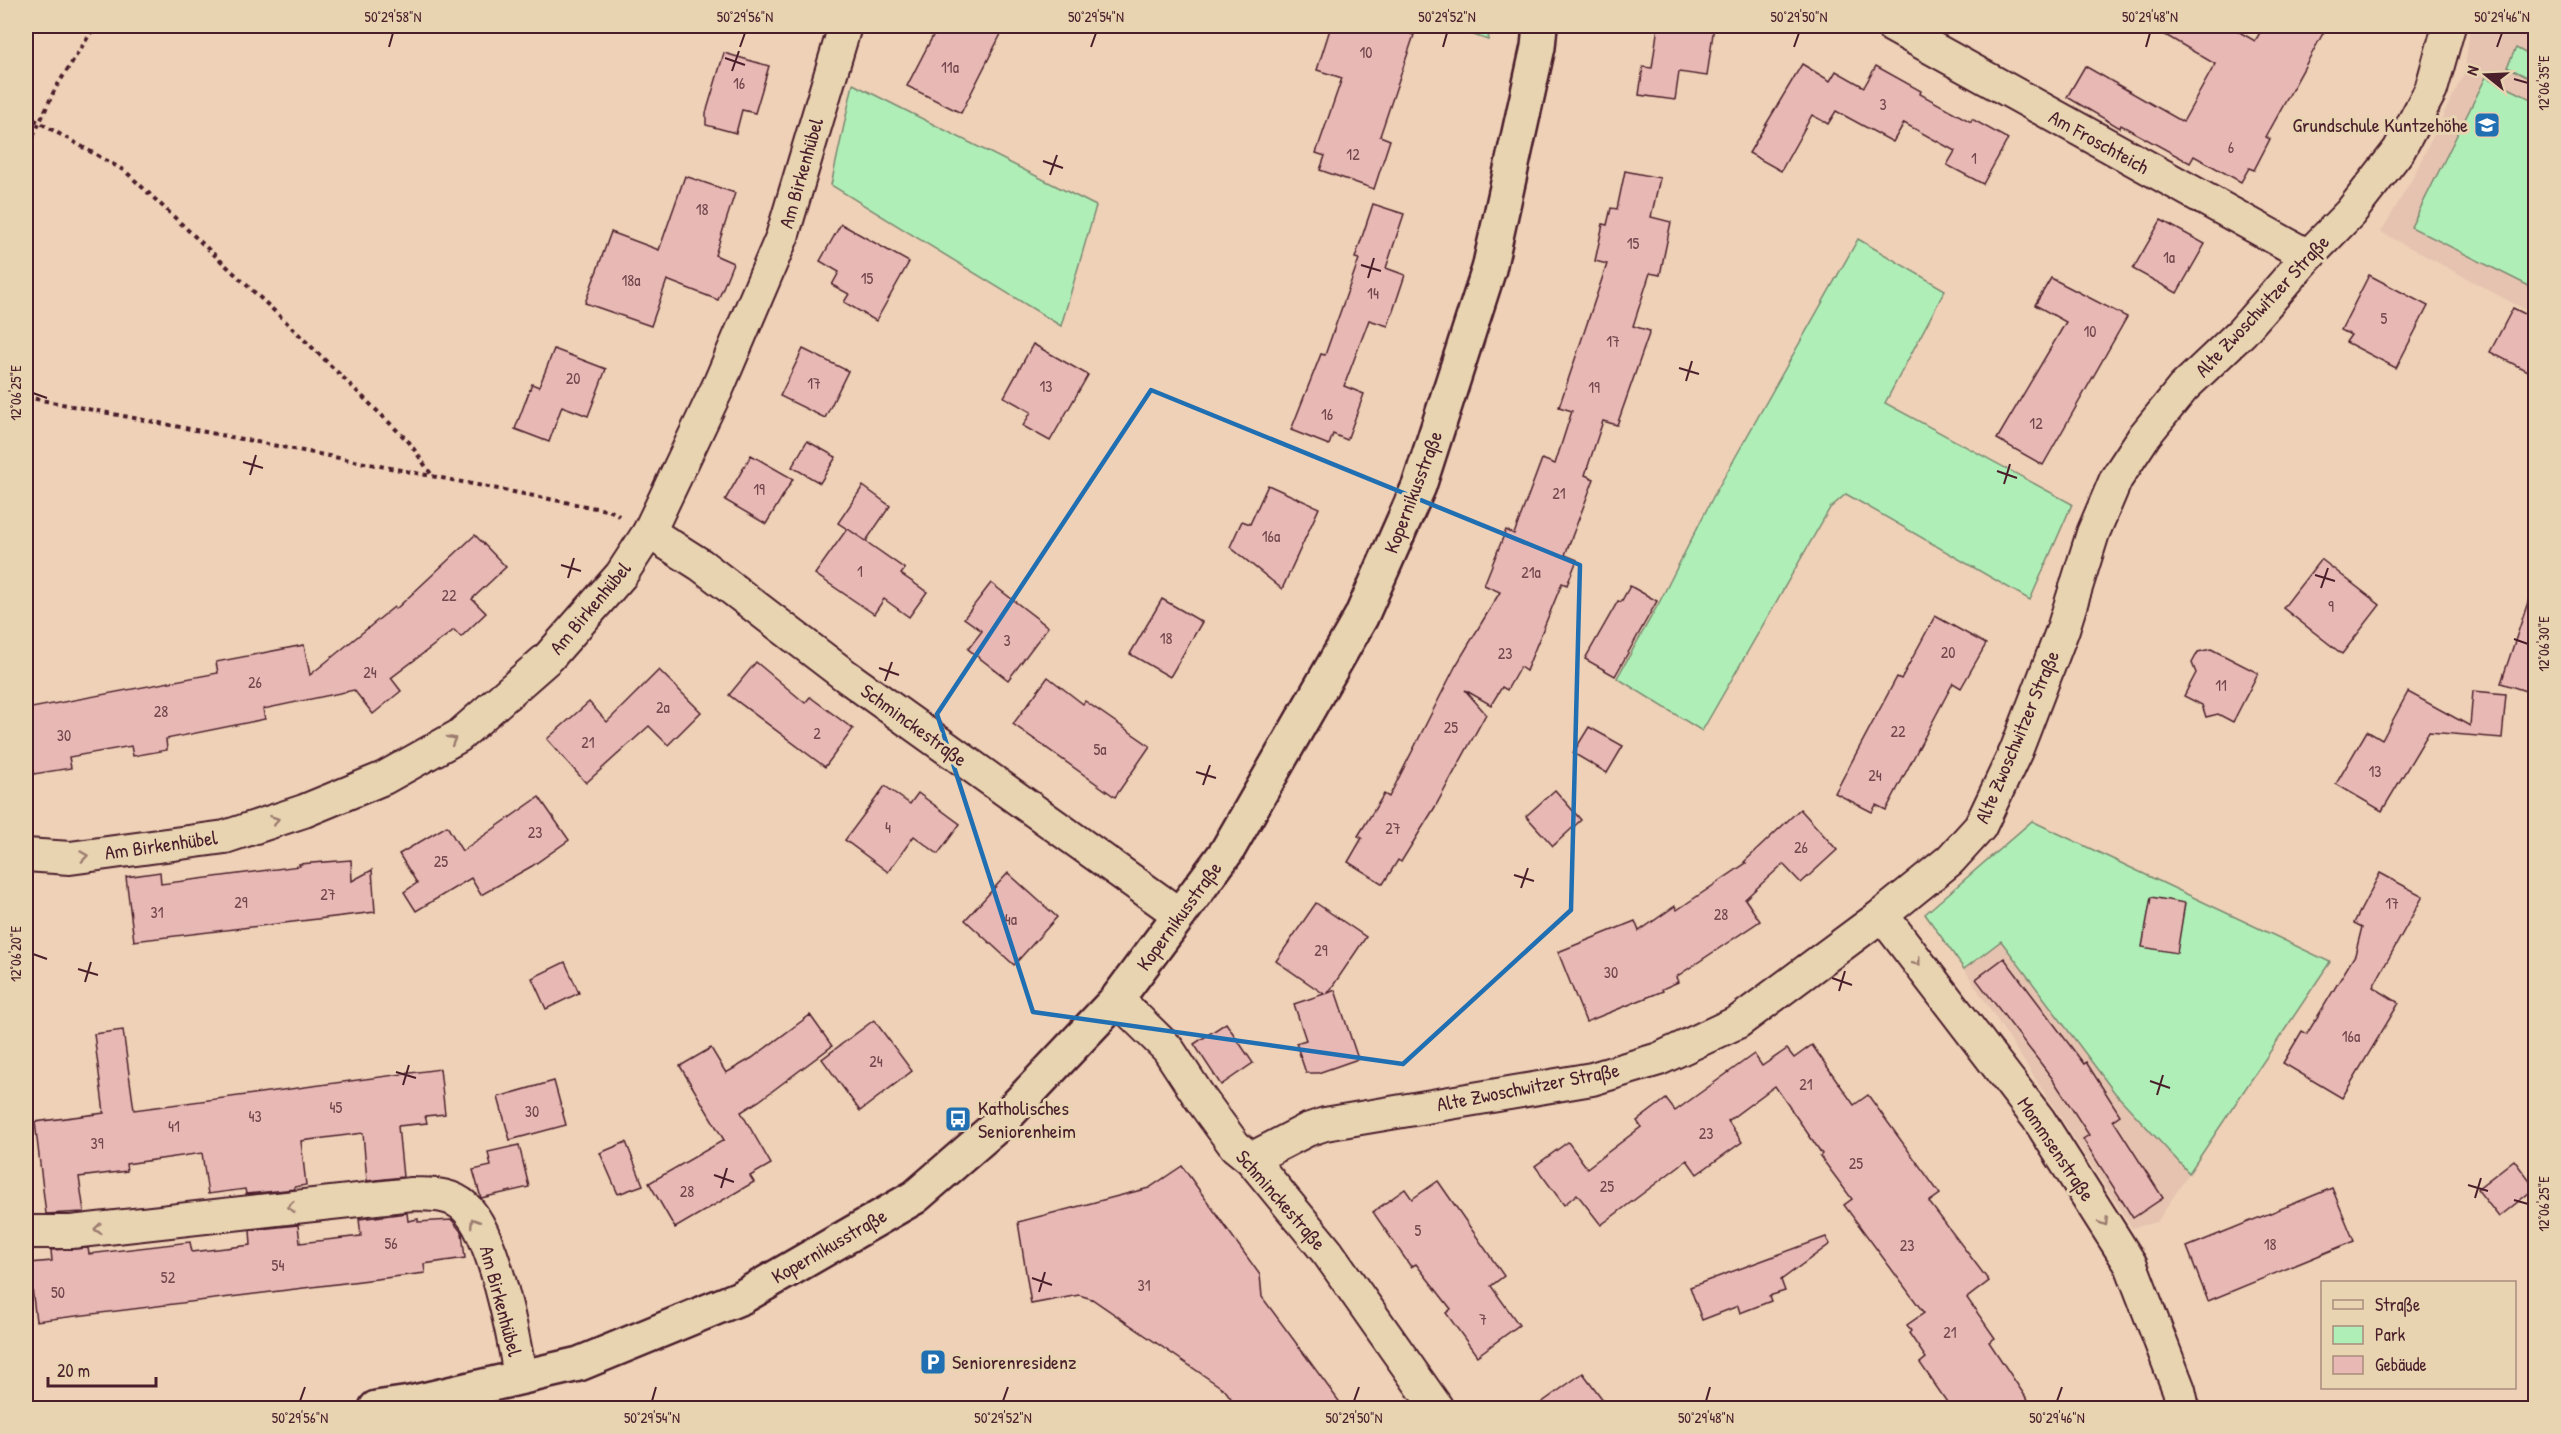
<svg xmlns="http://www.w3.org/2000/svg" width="2561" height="1434" viewBox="0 0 2561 1434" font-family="'Patrick Hand',sans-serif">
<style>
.built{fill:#e6c3b0}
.green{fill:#afefb7;stroke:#7c8771;stroke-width:1.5}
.building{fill:#e8b9b4;stroke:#4a1f2b;stroke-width:1.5}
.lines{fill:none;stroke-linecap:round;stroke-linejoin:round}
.minor-casing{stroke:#4a1f2b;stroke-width:36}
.tertiary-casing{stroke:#4a1f2b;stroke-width:38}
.path{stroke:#4a1f2b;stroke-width:4;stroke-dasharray:4.5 4.5;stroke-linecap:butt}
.minor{stroke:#e9d4b2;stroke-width:32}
.tertiary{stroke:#e9d4b2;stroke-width:33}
.oneway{stroke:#9a7a6e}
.marked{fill:none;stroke:#1f6fb2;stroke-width:4.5;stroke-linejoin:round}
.ticks{fill:none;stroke:#4a1f2b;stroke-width:2}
.labels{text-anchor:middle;stroke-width:6;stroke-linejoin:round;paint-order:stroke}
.number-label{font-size:16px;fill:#72464d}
.poi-label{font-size:20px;fill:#4a1f2b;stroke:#e9d4b2;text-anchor:start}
.street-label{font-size:20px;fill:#4a1f2b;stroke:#e9d4b2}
.neatline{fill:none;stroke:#4a1f2b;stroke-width:2}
.ticks-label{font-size:15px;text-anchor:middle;fill:#4a1f2b}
</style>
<rect width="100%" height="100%" fill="#eed1b7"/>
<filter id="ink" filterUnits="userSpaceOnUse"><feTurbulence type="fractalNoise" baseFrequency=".0167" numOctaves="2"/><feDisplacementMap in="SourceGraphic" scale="12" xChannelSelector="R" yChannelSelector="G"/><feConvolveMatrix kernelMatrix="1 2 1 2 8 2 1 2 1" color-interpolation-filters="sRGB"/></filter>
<g filter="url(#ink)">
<g class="built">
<polygon points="2470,26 2535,26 2535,315 2381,232 2412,179 2465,71"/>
<polygon points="2001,941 2115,1093 2189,1173 2157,1222 2132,1228 1964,969"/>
</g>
<g class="green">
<polygon points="1448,26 1490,26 1488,40"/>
<polygon points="2516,48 2535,58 2535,81 2507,67"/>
<polygon points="2486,77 2535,101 2535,289 2411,227"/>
<polygon points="853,84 1096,206 1061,326 831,185"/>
<polygon points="1858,239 1945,290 1885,403 2072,504 2030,600 1846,494 1830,508 1702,731 1617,678 1660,601 1713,497"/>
<polygon points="2032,821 2330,962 2189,1173 2115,1093 2001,941 1964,969 1925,914"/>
</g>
<g class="building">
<polygon points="938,26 1005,26 961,113 907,86"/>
<polygon points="1331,26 1387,26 1414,35 1380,136 1390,140 1374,189 1320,170 1325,156 1316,153 1342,78 1317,70"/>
<polygon points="1658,26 1714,26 1707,76 1679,72 1675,100 1639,95 1643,67 1652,68"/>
<polygon points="2150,26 2229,26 2255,41 2264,26 2327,26 2266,137 2270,139 2254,170 2249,168 2241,182 2194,156 2190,163 2121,125 2120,128 2067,97 2085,66 2183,122 2215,64"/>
<polygon points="724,53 769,66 755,113 742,110 736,133 706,125 706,113"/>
<polygon points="1802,64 1830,81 1836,71 1864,87 1876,66 1921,91 1920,94 1971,122 1972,119 2008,139 1983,184 1947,165 1955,151 1904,123 1893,142 1836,111 1828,124 1812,115 1781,171 1749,153"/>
<polygon points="1625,171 1660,178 1651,217 1671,222 1660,275 1650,273 1633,326 1650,331 1617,425 1603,421 1585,475 1594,479 1565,555 1577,560 1567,585 1562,583 1526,671 1520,667 1507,690 1502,687 1491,705 1465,690 1486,714 1435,807 1401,862 1398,860 1383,884 1348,862 1362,838 1358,836 1384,794 1389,797 1455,667 1500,592 1484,585 1506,530 1514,534 1542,459 1555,464 1572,411 1559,407 1607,264 1595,261 1603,224 1607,225 1611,208 1617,209"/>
<polygon points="685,176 735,193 715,255 733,263 718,300 667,280 651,326 585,303 611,232 659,250"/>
<polygon points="1373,204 1404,214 1386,268 1405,275 1388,326 1369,320 1344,386 1364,394 1347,440 1333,434 1329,445 1291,430 1321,354 1325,355 1359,259 1355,258"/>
<polygon points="2161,220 2205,244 2177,293 2133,269"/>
<polygon points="841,224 909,262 876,321 844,302 849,294 832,285 839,272 820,261"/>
<polygon points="2369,275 2428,306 2396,368 2346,342 2351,335 2341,330"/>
<polygon points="2051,278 2127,317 2043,465 1997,439 2066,322 2035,305"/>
<polygon points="2513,308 2535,319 2535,375 2490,352"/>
<polygon points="1033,344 1088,375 1050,441 1023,426 1031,412 1004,397"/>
<polygon points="554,349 606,369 588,416 562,406 549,442 515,429 532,384 539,387"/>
<polygon points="803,349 848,371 825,418 780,396"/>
<polygon points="807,441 836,457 820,483 792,467"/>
<polygon points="751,455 793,479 766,524 725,500"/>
<polygon points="1268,485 1319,508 1282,589 1230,547 1242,521 1250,524"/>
<polygon points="863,486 890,506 866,541 848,529 905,569 901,574 927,592 909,617 884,599 874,614 815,574 847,529 838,523"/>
<polygon points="475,535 506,567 472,599 486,613 461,637 454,630 391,678 401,691 373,714 354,690 263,709 265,719 166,739 167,750 133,756 131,746 69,757 71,768 34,774 26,709 218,673 216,662 304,645 310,675 394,607 396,609"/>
<polygon points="2321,559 2380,605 2342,654 2283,608"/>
<polygon points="991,583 1048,627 1008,680 968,649 982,631 964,618"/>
<polygon points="1630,586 1657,601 1615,676 1585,659 1618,601 1621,602"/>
<polygon points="2530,596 2535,597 2535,694 2501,683"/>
<polygon points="1162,599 1202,622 1170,677 1130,654"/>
<polygon points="1935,616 1986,644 1961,688 1953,683 1886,810 1876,805 1872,812 1835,793 1897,677 1901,679"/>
<polygon points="2211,649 2258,673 2233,722 2218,714 2206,717 2202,705 2184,696 2196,673 2192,663 2198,652"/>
<polygon points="756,662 805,703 810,697 853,729 825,767 729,695"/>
<polygon points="659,670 701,712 668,745 649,726 586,783 547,739 589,702 607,722"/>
<polygon points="1048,677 1083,704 1085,701 1150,746 1115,797 1013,724"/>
<polygon points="2473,691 2506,694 2502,738 2429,732 2382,811 2336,784 2367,731 2382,740 2408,692 2470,726"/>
<polygon points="1589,727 1623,746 1607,773 1573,753"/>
<polygon points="885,786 910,804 918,793 960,824 938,854 914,836 888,872 845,840"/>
<polygon points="1555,790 1581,820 1553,846 1526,816"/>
<polygon points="539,797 569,840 532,866 481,895 471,878 416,911 404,892 417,883 399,854 447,826 462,851"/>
<polygon points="1800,809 1837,850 1801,883 1783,864 1745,899 1760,921 1676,977 1678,982 1662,989 1663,991 1586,1022 1558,952 1635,921 1639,931 1675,906 1677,910 1746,863 1744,862"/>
<polygon points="351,860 352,881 372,870 375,912 134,941 126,877 160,872 161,884 300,866 299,864"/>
<polygon points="1008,873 1057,917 1014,965 965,920"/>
<polygon points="2380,873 2423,896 2373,987 2399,1003 2342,1098 2283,1063 2302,1031 2307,1034 2355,955 2362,927 2354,923"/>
<polygon points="2151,897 2185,903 2177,953 2142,947"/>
<polygon points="1316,903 1366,937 1328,993 1335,990 1358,1059 1318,1073 1306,1073 1296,1043 1306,1040 1294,1004 1324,994 1276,961"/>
<polygon points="2004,958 2084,1064 2086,1062 2120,1115 2113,1120 2163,1198 2133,1218 2083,1139 2089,1135 2052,1078 1976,979"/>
<polygon points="565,962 579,993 546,1009 532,978"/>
<polygon points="810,1015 832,1046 759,1101 741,1112 771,1164 750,1176 754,1182 675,1228 649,1183 724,1140 680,1066 711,1048 726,1073 752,1058"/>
<polygon points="874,1020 912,1071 860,1111 822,1059"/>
<polygon points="1226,1023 1253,1063 1221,1085 1194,1044"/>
<polygon points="123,1030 134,1110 440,1069 445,1114 425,1116 427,1123 398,1126 403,1177 367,1181 363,1133 301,1141 306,1185 294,1187 295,1189 246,1194 245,1189 208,1194 202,1153 126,1164 127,1171 79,1177 84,1212 46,1214 35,1122 104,1113 94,1034"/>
<polygon points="1812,1045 1854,1105 1868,1095 1940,1194 1929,1202 1989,1281 1967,1298 1995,1338 1989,1342 2033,1408 1951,1408 1920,1363 1926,1358 1909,1333 1911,1331 1907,1325 1924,1313 1844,1205 1852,1199 1820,1156 1822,1154 1775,1086 1728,1121 1742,1142 1697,1174 1687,1160 1601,1225 1577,1194 1564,1205 1535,1166 1568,1142 1587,1168 1641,1127 1637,1121 1666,1099 1675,1111 1754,1054 1762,1066 1787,1049 1794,1058"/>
<polygon points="554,1081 566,1125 510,1140 498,1097"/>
<polygon points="626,1142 643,1185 618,1194 600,1153"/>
<polygon points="519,1145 529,1187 481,1198 473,1170 491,1166 488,1152"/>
<polygon points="2514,1160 2535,1188 2499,1217 2477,1189"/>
<polygon points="1182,1166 1260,1275 1262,1297 1344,1408 1238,1408 1225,1390 1092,1299 1079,1295 1031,1304 1018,1222 1149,1188"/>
<polygon points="1438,1181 1504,1276 1491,1286 1519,1325 1477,1356 1446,1313 1451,1309 1416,1264 1411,1267 1373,1212 1405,1189 1412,1199"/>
<polygon points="2332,1188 2354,1241 2208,1301 2187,1247"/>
<polygon points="407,1213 408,1221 418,1219 418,1222 452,1220 462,1233 465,1258 424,1264 425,1273 36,1321 29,1263 52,1261 51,1250 88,1248 89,1254 190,1242 192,1252 251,1245 250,1230 298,1225 300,1243 361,1236 359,1219"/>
<polygon points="1826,1237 1830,1244 1781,1280 1785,1291 1769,1296 1771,1301 1740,1313 1738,1306 1702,1320 1690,1287"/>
<polygon points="1583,1373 1609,1408 1534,1408"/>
</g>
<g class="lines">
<defs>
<g id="minor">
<polyline points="1892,26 2308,256"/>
<polyline points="649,532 701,565 846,676 1180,915"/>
<polyline points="26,855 70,858 225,837 304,811 384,778 459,736 549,657 621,575 649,532 718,387 782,237 845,26"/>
<polyline points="1882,915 2039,1120 2131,1265 2179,1390 2183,1408"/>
<polyline points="1117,999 1168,1049 1200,1098 1235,1146 1251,1159 1328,1253 1437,1408"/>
<polyline points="1251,1159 1307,1130 1325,1124 1592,1079 1659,1059 1738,1022 1882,915 1950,860 1980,827 2016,751 2063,629 2093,533 2116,479 2145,435 2183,388 2242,332 2308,256 2350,213 2399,150 2431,90 2449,26"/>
<path d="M26,1232H71L412,1194C431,1195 450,1193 465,1207C494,1233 514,1338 520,1377"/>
</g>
<polyline id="tertiary" points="376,1408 410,1403 579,1364 742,1297 915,1197 998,1125 1117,999 1227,851 1361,617 1419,486 1489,269 1538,47 1540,26"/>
</defs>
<use href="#minor" class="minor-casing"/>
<use href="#tertiary" class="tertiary-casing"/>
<g class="path">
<polyline points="26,115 125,171 285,321 409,442 431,474"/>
<polyline points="26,152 55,89 95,26"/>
<polyline points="26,397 611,511 619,516"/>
</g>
<use href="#minor" class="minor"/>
<use href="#tertiary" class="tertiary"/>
</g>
<defs><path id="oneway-chevron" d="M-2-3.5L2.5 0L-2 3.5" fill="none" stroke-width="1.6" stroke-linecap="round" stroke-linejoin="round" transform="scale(1.5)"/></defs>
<g class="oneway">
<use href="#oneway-chevron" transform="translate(452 740) rotate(-30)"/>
<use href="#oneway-chevron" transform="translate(275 820) rotate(-19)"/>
<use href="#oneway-chevron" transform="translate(84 856) rotate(-8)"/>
<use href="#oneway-chevron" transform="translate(1917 962) rotate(52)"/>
<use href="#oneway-chevron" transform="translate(291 1207) rotate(174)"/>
<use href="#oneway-chevron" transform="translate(474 1222) rotate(-122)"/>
<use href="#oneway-chevron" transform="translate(2104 1222) rotate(58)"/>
<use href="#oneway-chevron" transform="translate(98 1229) rotate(174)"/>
</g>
</g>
<path class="marked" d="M1151,390L1580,565L1571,910L1403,1064L1033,1012L937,714Z"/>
<path class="ticks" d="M389,47L393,33M740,47L745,33M1091,47L1096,33M1443,47L1447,33M1794,47L1799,33M2146,47L2150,33M2497,47L2502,33M725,58L745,65M732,71L739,51M2514,79L2528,83M1043,161L1063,168M1050,175L1057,155M1361,265L1381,271M1368,278L1374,258M1679,368L1699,374M1686,381L1692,361M33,393L47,398M243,462L263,468M1997,471L2017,478M250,475L256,455M2004,484L2010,464M561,565L581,571M2315,575L2335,581M568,578L574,558M2321,588L2328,568M2514,639L2528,644M879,668L899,675M885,681L892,662M1196,772L1216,778M1203,785L1210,765M1514,875L1534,881M1521,888L1528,868M33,954L47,959M78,969L98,975M1832,978L1852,985M85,982L91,962M1839,991L1845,971M396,1072L416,1078M2150,1081L2170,1088M403,1085L409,1065M2157,1095L2163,1075M714,1175L734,1182M2468,1185L2488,1191M721,1188L727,1168M2475,1198L2481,1178M2514,1200L2528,1204M1032,1278L1052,1285M1039,1292L1045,1272M300,1401L305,1387M652,1401L656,1387M1003,1401L1008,1387M1354,1401L1359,1387M1706,1401L1710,1387M2057,1401L2062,1387"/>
<defs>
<symbol id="school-square" viewBox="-11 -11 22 22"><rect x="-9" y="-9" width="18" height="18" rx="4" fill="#1f6fb2" stroke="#e9d4b2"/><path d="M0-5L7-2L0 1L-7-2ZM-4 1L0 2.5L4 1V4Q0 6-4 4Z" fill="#fff"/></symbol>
<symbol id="bus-square" viewBox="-11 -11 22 22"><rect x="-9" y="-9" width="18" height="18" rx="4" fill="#1f6fb2" stroke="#e9d4b2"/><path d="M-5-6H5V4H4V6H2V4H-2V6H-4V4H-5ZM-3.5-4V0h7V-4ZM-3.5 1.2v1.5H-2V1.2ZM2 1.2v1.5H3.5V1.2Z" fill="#fff"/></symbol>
<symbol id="parking-square" viewBox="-11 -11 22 22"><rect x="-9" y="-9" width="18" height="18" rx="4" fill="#1f6fb2" stroke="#e9d4b2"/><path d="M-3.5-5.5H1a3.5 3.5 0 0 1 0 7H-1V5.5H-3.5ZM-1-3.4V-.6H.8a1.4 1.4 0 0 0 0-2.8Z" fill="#fff"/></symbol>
</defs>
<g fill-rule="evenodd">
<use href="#school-square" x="2472" y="110" width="30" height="30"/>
<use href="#bus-square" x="943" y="1104" width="30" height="30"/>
<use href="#parking-square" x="918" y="1347" width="30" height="30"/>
</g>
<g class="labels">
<g class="number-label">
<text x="1366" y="58">10</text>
<text x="950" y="73">11a</text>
<text x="739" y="89">16</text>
<text x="1883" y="110">3</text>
<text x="2231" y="153">6</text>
<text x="1353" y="160">12</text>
<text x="1974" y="164">1</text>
<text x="702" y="215">18</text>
<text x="1633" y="249">15</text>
<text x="2169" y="263">1a</text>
<text x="867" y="284">15</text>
<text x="631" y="286">18a</text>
<text x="1373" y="299">14</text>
<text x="2384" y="324">5</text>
<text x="2090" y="337">10</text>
<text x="1613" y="347">17</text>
<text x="573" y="384">20</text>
<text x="814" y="389">17</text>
<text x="1046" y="392">13</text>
<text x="1594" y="393">19</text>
<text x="1327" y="420">16</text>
<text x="2036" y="429">12</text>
<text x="759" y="495">19</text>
<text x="1559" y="499">21</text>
<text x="1271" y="542">16a</text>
<text x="860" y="577">1</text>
<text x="1531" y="578">21a</text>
<text x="449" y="601">22</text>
<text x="2331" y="612">9</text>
<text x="1166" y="644">18</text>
<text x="1007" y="646">3</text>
<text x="1948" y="658">20</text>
<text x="1505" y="659">23</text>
<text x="370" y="678">24</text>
<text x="255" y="688">26</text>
<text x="2221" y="691">11</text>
<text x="663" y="713">2a</text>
<text x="161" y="717">28</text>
<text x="1451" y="733">25</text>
<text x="1898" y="737">22</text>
<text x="817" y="739">2</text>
<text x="64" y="741">30</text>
<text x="588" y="748">21</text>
<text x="1100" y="755">5a</text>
<text x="2375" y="777">13</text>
<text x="1875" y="781">24</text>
<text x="888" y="833">4</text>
<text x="1393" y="834">27</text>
<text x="535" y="838">23</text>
<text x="1801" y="853">26</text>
<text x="441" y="867">25</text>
<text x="328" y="900">27</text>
<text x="241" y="908">29</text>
<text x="2392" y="909">17</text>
<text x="157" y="918">31</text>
<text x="1721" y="920">28</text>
<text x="1011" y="925">4a</text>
<text x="1321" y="956">29</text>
<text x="1611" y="978">30</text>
<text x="2351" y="1042">16a</text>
<text x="876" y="1067">24</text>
<text x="1806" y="1090">21</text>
<text x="336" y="1113">45</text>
<text x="532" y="1117">30</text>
<text x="255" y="1122">43</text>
<text x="174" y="1132">41</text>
<text x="1706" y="1139">23</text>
<text x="97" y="1149">39</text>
<text x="1856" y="1169">25</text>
<text x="1607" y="1192">25</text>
<text x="687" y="1197">28</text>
<text x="1418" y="1236">5</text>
<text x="391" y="1249">56</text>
<text x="2270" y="1250">18</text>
<text x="1907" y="1251">23</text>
<text x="278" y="1271">54</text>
<text x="168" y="1283">52</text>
<text x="1144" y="1291">31</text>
<text x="58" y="1298">50</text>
<text x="1483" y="1325">7</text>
<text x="1950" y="1338">21</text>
</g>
<g class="poi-label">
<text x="2468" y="132" text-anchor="end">Grundschule Kuntzehöhe</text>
<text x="978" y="1115">Katholisches<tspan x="978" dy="23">Seniorenheim</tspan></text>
<text x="952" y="1369">Seniorenresidenz</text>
</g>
<g class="street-label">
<text transform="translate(2099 142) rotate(29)" y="7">Am Froschteich</text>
<text transform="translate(801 173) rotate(-74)" y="7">Am Birkenhübel</text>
<text transform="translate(2262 306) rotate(-47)" y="7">Alte Zwoschwitzer Straße</text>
<text transform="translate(1413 492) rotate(-69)" y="7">Kopernikusstraße</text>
<text transform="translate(590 608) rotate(-50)" y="7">Am Birkenhübel</text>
<text transform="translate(914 725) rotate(36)" y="7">Schminckestraße</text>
<text transform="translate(2017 737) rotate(-67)" y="7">Alte Zwoschwitzer Straße</text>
<text transform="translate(161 845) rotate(-8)" y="7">Am Birkenhübel</text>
<text transform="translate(1179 916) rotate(-54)" y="7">Kopernikusstraße</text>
<text transform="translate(1528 1087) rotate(-11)" y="7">Alte Zwoschwitzer Straße</text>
<text transform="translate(2056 1149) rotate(56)" y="7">Mommsenstraße</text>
<text transform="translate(1281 1200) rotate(49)" y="7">Schminckestraße</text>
<text transform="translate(829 1246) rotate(-30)" y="7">Kopernikusstraße</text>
<text transform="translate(501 1301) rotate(75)" y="7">Am Birkenhübel</text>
</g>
</g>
<rect width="2561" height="1434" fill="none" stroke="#e9d4b2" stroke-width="66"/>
<rect x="2321" y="1281" width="195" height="108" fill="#e9d4b2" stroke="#a98c7c" stroke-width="1.5"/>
<rect x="2333" y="1300" width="30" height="9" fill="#e9d4b2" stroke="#a98c7c" stroke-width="1.5"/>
<text x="2375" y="1311" font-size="18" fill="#4a1f2b">Straße</text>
<rect x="2333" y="1326" width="30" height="18" fill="#afefb7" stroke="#a98c7c" stroke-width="1.5"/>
<text x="2375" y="1341" font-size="18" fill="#4a1f2b">Park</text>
<rect x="2333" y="1356" width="30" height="18" fill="#e8b9b4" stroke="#a98c7c" stroke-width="1.5"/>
<text x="2375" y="1371" font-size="18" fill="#4a1f2b">Gebäude</text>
<g transform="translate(2486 75) rotate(288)" stroke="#e9d4b2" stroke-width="4.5" paint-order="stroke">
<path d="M0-4.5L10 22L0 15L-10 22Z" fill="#4a1f2b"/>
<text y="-9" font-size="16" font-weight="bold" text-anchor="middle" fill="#4a1f2b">N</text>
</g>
<path d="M48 1377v9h108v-9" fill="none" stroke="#4a1f2b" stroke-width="3"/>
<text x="57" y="1377" font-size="18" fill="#4a1f2b" stroke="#e9d4b2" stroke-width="4.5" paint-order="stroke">20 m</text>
<rect x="33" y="33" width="2495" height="1368" class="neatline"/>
<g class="ticks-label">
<text x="393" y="22">50°29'58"N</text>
<text x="745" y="22">50°29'56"N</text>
<text x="1096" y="22">50°29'54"N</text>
<text x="1447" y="22">50°29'52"N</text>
<text x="1799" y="22">50°29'50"N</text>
<text x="2150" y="22">50°29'48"N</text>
<text x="2502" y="22">50°29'46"N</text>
<text transform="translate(2544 83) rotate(-90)" y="5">12°06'35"E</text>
<text transform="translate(16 393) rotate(-90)" y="5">12°06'25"E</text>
<text transform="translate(2544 644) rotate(-90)" y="5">12°06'30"E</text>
<text transform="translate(16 954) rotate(-90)" y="5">12°06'20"E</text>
<text transform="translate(2544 1204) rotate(-90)" y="5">12°06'25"E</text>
<text x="300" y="1423">50°29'56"N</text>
<text x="652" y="1423">50°29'54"N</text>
<text x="1003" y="1423">50°29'52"N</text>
<text x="1354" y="1423">50°29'50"N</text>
<text x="1706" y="1423">50°29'48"N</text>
<text x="2057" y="1423">50°29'46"N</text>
</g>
</svg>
